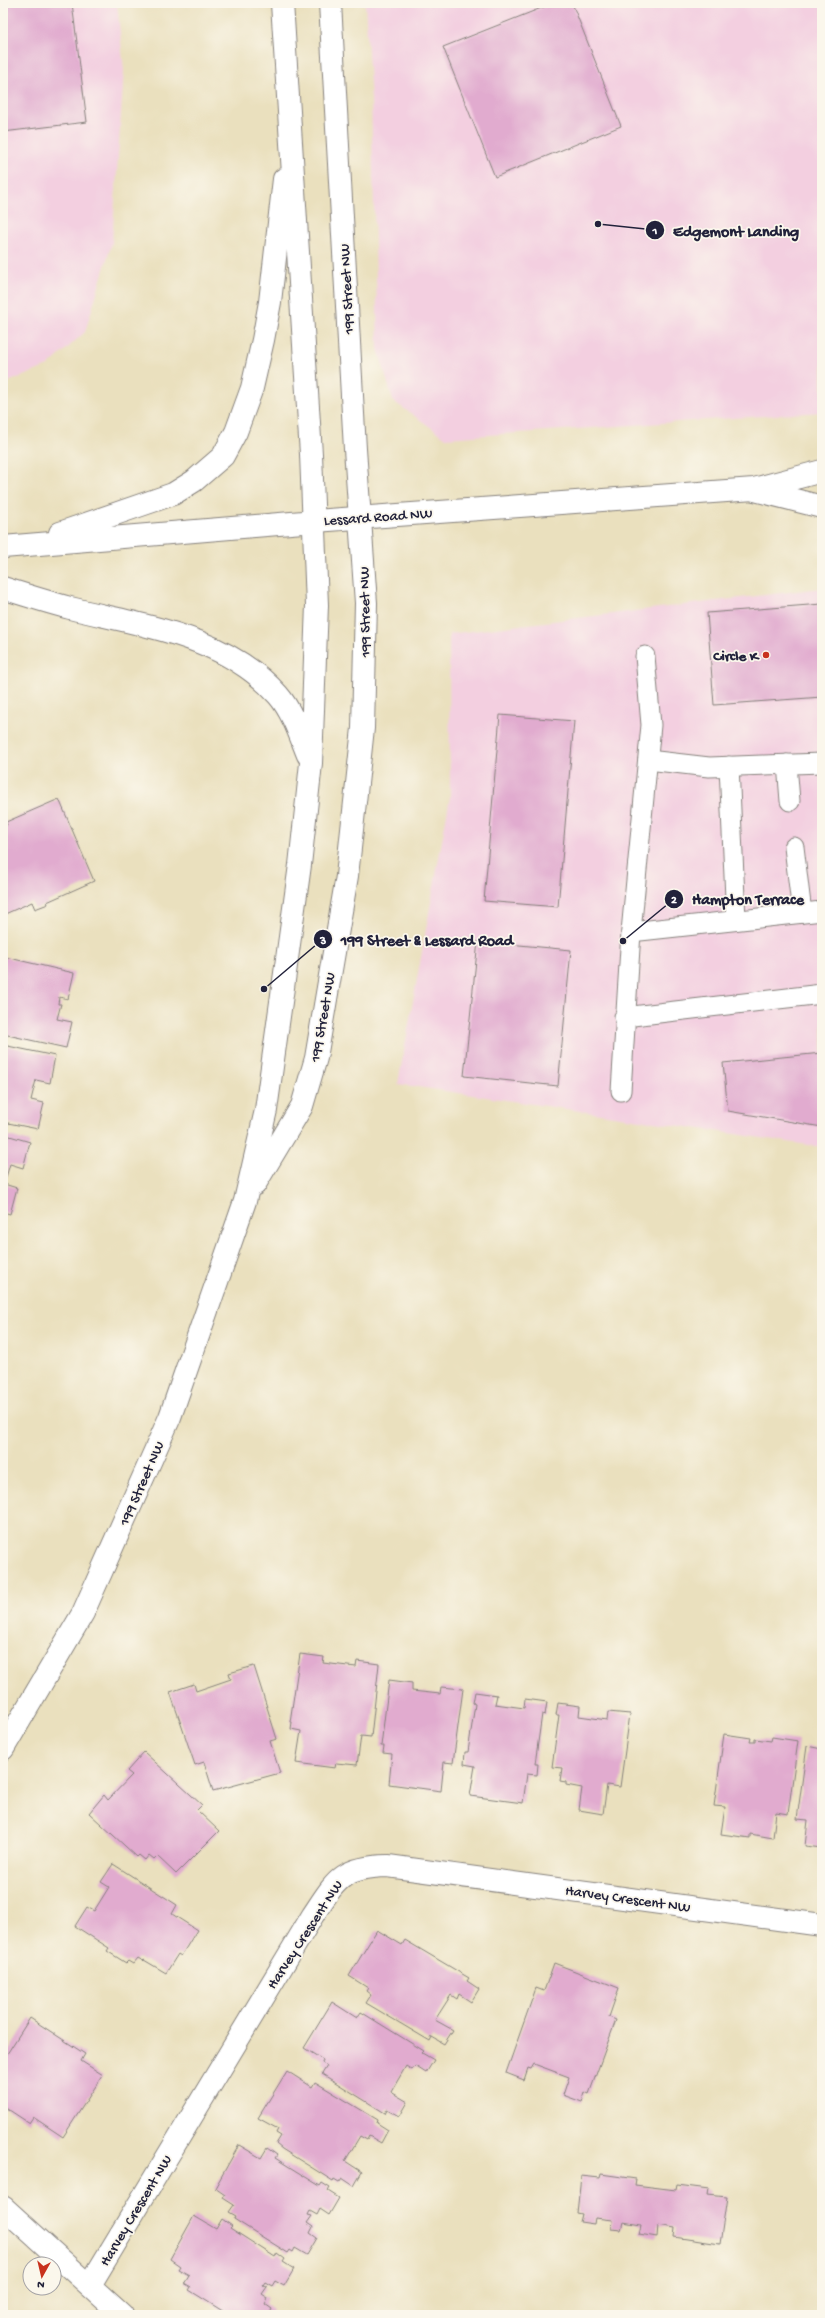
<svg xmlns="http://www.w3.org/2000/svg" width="825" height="2318" viewBox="0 0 825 2318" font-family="'Gochi Hand',sans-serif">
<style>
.built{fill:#f3cfe0}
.building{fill:#e1abcf}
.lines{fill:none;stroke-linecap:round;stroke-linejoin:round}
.service-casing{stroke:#86817c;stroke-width:21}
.minor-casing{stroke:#86817c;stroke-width:24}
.tertiary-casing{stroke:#86817c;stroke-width:24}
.secondary-casing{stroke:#86817c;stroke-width:24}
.service{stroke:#fff;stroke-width:19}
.minor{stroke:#fff;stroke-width:22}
.tertiary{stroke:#fff;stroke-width:22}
.secondary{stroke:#fff;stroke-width:22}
.poi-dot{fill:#c8321e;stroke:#fbf7ec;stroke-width:1.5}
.labels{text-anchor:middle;stroke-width:3.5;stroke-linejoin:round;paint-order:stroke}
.street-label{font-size:15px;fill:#22223b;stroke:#fbf7ec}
.poi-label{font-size:15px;font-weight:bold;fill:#22223b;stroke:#fbf7ec;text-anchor:end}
.leader{fill:none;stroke:#22223b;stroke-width:1.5}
.callout-dot{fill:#22223b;stroke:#fbf7ec;stroke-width:1.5}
.mark-label{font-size:12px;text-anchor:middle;font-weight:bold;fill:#fff}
.callout-label{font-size:16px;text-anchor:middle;font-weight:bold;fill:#22223b;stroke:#fbf7ec;stroke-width:3.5;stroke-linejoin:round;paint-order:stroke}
</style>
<rect width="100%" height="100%" fill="#fbf7ec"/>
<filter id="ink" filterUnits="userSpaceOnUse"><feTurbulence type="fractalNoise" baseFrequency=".025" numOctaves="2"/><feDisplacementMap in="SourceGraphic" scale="8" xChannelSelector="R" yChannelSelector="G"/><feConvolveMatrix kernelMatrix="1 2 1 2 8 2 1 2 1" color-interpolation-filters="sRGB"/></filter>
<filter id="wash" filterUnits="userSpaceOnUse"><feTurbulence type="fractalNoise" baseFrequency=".012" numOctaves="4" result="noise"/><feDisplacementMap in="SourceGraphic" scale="16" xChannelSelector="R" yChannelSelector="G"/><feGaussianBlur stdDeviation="0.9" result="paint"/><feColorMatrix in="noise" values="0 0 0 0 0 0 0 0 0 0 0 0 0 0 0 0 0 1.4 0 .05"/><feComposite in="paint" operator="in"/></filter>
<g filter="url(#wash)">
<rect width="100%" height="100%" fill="#eae0be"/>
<g class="built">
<polygon points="3,3 117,3 124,71 112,243 85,332 48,366 3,384"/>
<polygon points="365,3 822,3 822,412 446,438 393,401 378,349 371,100"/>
<polygon points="822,588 822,1147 398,1084 450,797 449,634"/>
</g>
<g id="blocks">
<g class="building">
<polygon points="3,3 72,3 87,122 3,132"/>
<polygon points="554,3 572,3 621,126 495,177 443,47"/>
<polygon points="822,604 822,697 714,705 707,613"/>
<polygon points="500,715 574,721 558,907 484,901"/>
<polygon points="59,799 94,881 47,902 48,904 35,909 32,902 5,914 3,910 3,827 7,825 6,822"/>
<polygon points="478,941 571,950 558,1086 464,1076"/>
<polygon points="5,957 74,973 68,999 59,997 58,1004 61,1004 57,1019 72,1022 66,1048 3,1034 3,962"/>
<polygon points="3,1045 55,1056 50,1083 36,1080 31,1100 44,1103 38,1129 3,1122"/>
<polygon points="822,1053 822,1127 728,1111 723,1063"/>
<polygon points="3,1134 30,1142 23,1168 10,1164 4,1184 17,1188 10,1214 3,1212"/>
<polygon points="300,1654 324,1657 323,1663 356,1667 357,1661 379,1664 371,1737 361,1736 357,1765 336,1763 335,1768 296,1763 301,1731 291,1729 292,1722 290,1722"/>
<polygon points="254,1666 277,1739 270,1741 280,1773 213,1791 204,1762 195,1765 170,1692 194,1684 196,1691 231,1679 229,1673"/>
<polygon points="389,1680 412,1683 412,1691 440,1694 441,1687 463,1689 453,1763 444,1762 441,1791 389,1784 392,1754 383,1753 384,1746 381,1746"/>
<polygon points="475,1692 497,1695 495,1704 524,1708 525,1699 547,1702 545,1715 542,1714 535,1764 538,1764 537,1775 527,1774 523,1803 470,1796 475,1766 464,1764 465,1752 468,1752 475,1704 473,1703"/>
<polygon points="558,1703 580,1706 579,1716 607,1720 608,1712 630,1714 620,1787 607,1785 603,1814 579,1810 582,1788 566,1785 566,1782 560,1781 562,1768 552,1767 559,1715 556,1715"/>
<polygon points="724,1734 751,1738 750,1742 755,1742 755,1739 771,1741 772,1737 798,1741 788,1814 776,1812 773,1838 750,1834 750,1838 721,1834 725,1807 714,1806"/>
<polygon points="807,1746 822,1749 822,1848 805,1846 808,1820 797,1819"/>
<polygon points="144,1752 202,1805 197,1810 219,1831 176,1874 157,1856 154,1859 149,1855 145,1860 139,1855 137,1857 89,1813 104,1795 108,1800 132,1775 127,1771"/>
<polygon points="113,1864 177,1905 172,1914 197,1930 181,1956 178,1954 166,1973 144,1960 143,1961 138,1958 133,1964 128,1961 126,1963 107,1951 109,1948 75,1926 87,1907 94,1911 109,1887 101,1882"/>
<polygon points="377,1930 402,1945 405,1940 469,1978 467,1981 479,1989 471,2002 459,1994 457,1999 451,1995 435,2020 453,2030 444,2044 432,2037 430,2041 366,2003 371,1995 366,1991 368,1988 349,1976"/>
<polygon points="554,1963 619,1988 609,2017 616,2020 589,2094 585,2092 582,2102 563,2095 569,2077 534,2064 531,2069 528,2068 524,2080 506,2073 536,1988 544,1991"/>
<polygon points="332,2002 357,2018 361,2012 424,2051 422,2053 434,2060 426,2073 415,2066 412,2070 406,2066 391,2092 408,2102 400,2116 387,2109 385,2113 322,2074 327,2066 322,2063 323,2060 304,2048"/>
<polygon points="30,2018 85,2054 81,2061 103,2075 63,2137 33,2117 29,2123 3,2106 3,2056 5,2057"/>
<polygon points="287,2071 312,2087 315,2082 378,2120 377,2123 388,2130 381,2143 369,2136 367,2140 360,2136 345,2161 362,2172 354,2186 342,2178 339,2182 334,2179 333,2181 282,2149 276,2144 281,2136 276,2133 278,2129 258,2118"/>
<polygon points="239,2145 261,2158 267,2148 277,2155 275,2158 320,2186 322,2183 330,2188 328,2191 339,2198 329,2215 320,2209 317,2215 310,2211 308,2215 312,2216 307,2223 313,2227 310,2233 317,2238 307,2255 295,2248 293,2252 290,2250 288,2253 234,2219 236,2216 229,2212 234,2205 223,2198 225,2195 215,2188"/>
<polygon points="601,2174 636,2179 635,2185 676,2190 677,2185 709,2189 708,2195 727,2197 720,2244 674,2237 675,2228 658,2225 657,2237 639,2234 641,2225 623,2222 621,2230 611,2229 612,2220 595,2218 594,2224 580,2222 582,2214 577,2213 581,2176 600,2178"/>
<polygon points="194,2216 216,2229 222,2219 232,2226 230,2228 275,2257 277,2253 285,2259 283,2262 294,2269 284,2286 275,2281 272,2286 265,2282 263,2285 267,2287 262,2294 268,2298 265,2304 272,2309 269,2315 229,2315 189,2290 191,2287 184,2283 189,2275 178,2269 180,2266 170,2259"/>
</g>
</g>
</g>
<g filter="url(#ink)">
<use href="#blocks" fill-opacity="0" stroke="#86817c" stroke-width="1"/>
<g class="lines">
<defs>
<g id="service">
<polyline points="648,760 709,767 822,763"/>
<polyline points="787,764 790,801"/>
<polyline points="729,766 736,920"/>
<polyline points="794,847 802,913"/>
<polyline points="631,932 822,911"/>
<polyline points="624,1017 822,994"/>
<polyline points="621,1091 631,932 651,725 645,656"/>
</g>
<path id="minor" d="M90,2285L313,1915C337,1879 342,1867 388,1866L822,1925"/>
<polyline id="tertiary" points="3,2207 122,2315"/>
<g id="secondary">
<polyline points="755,490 822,507"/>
<polyline points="60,533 173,494 194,481 223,456 236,432 252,388 263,340 270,302 284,179"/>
<polyline points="3,547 315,521 754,489 822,471"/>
<path d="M3,588C25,595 47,602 70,608C143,626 225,635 278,695C292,711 300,735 308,755"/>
<polyline points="255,1184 302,1106 316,1058 347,876 363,728 366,603 355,449 330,3"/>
<polyline points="3,1749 83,1613 170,1417 245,1201 266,1110 300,865 311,763 317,605 311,454 282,3"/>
</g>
</defs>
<use href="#service" class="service-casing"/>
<use href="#minor" class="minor-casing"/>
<use href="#tertiary" class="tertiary-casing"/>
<use href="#secondary" class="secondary-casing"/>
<use href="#service" class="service"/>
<use href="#minor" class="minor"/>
<use href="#tertiary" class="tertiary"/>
<use href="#secondary" class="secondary"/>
</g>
</g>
<circle class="poi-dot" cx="766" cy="655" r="4"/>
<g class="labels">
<g class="street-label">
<text transform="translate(346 289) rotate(-93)" y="5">199 Street NW</text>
<text transform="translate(378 516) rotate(-4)" y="5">Lessard Road NW</text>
<text transform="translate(364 612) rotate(-91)" y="5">199 Street NW</text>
<text transform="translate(322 1017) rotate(-80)" y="5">199 Street NW</text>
<text transform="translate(141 1483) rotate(-66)" y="5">199 Street NW</text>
<text transform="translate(628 1898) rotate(8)" y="5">Harvey Crescent NW</text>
<text transform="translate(304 1934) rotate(-57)" y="5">Harvey Crescent NW</text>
<text transform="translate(135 2210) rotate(-59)" y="5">Harvey Crescent NW</text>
</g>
<g class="poi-label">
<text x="758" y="660">Circle K</text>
</g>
</g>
<path class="leader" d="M598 224L655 230M623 941L674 899M264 989L323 939"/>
<g class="callout-dot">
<circle cx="598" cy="224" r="4"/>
<circle cx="623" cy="941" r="4"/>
<circle cx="264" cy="989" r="4"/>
<circle cx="655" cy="230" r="10"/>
<circle cx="674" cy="899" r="10"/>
<circle cx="323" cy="939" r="10"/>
</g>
<g class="mark-label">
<text x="655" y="234">1</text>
<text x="674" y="903">2</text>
<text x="323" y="944">3</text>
</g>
<g class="callout-label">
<text x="736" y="236">Edgemont Landing</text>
<text x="748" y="904">Hampton Terrace</text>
<text x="427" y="945">199 Street &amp; Lessard Road</text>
</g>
<rect width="825" height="2318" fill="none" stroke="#fbf7ec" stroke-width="16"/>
<g transform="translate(42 2276) rotate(188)"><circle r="19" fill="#fbf7ec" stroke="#a4a2a5"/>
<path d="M0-3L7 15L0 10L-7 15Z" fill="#c8321e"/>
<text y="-6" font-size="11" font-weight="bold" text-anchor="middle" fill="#22223b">N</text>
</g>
</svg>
